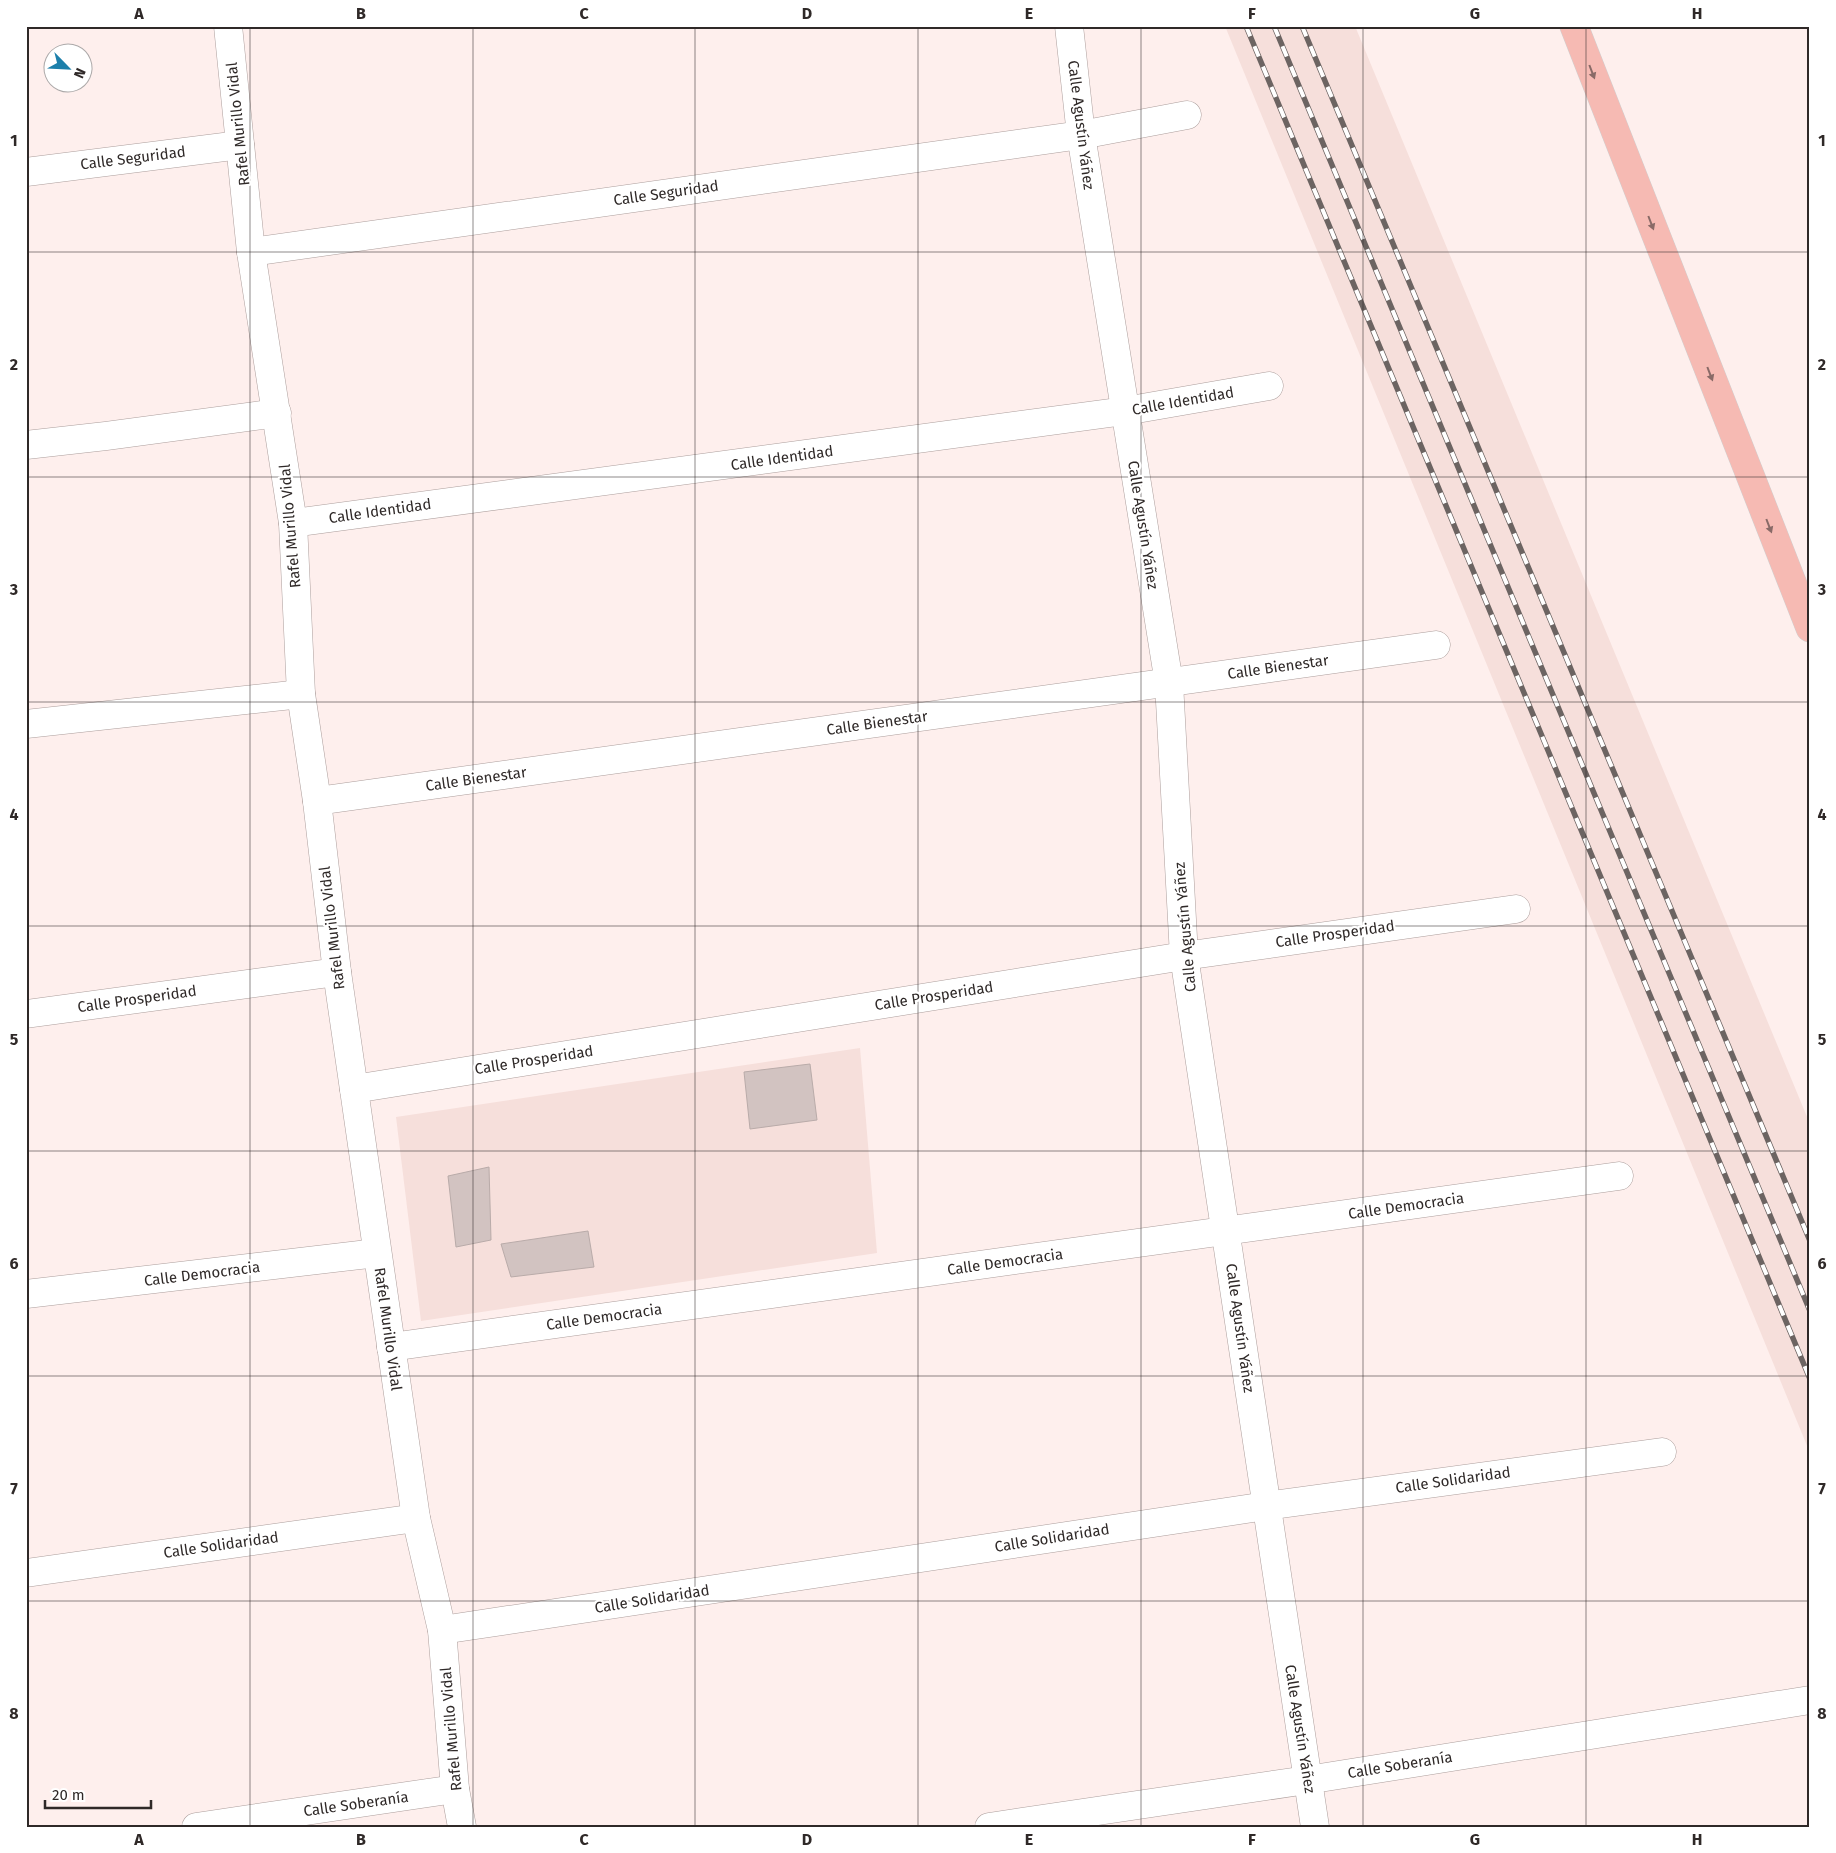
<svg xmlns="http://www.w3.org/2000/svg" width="1836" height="1853" viewBox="0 0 1836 1853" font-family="'Fira Sans',sans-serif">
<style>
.built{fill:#f6dfdb}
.building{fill:#d2c3c1;stroke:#b9aba9}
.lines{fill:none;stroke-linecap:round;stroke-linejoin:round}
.minor-casing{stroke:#ac9e9c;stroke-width:29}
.major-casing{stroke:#d1d0d0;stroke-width:29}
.minor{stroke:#fff;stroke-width:28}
.major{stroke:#f6bab3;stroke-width:28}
.rail-casing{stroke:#6c6462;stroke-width:5.5}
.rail{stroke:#fff;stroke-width:4;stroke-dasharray:11;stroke-linecap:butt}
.oneway{fill:#896a67}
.grid{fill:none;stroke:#2f2928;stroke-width:1;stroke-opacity:0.55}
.labels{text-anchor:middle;stroke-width:4.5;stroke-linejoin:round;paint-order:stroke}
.street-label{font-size:15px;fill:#2f2928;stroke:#fff}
.neatline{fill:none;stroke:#2f2928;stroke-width:2}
.grid-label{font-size:16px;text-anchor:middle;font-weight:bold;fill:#2f2928}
</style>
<rect width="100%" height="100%" fill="#feefed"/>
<g class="built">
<polygon points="1225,26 1355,26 1810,1124 1810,1453"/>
<polygon points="860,1048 877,1253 421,1321 396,1117"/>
</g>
<g class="building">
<polygon points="810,1064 817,1120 750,1129 744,1072"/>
<polygon points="489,1167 491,1240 456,1247 448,1176"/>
<polygon points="588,1231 594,1267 511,1277 501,1244"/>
</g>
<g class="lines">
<defs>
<g id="minor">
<polyline points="228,26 251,252 293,523 301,694 317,801 337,972 416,1518 442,1630 455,1789 462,1827"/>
<polyline points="1069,26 1081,135 1169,683 1184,956 1315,1827"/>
<polyline points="26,172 240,145"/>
<polyline points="251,252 1081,135 1187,115"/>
<polyline points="26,445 106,436 277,413"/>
<polyline points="293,523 1125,411 1269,386"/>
<polyline points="26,724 301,694"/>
<polyline points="317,801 1436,645"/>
<polyline points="26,1014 337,972"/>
<polyline points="354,1089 1184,956 1516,909"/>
<polyline points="26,1294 377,1253"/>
<polyline points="391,1347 1619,1176"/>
<polyline points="26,1573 416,1518"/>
<polyline points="442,1630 1266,1506 1662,1452"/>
<polyline points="196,1827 455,1789"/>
<polyline points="989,1827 1307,1780 1810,1700"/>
</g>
<polyline id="major" points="1574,26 1810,628"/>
</defs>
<use href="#minor" class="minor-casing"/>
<use href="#major" class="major-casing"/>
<use href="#minor" class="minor"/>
<use href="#major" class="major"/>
<defs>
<g id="rail">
<polyline points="1246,26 1810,1379"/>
<polyline points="1274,26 1810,1311"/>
<polyline points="1302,26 1810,1241"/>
</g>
</defs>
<use href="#rail" class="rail-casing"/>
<use href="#rail" class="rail"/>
</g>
<defs><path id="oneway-solid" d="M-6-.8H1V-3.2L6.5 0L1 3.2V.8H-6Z" transform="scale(1.25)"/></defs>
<g class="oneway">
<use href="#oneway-solid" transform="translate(1592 72) rotate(69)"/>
<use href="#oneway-solid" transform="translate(1651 223) rotate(69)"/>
<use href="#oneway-solid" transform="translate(1710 374) rotate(69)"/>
<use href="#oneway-solid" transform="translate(1769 526) rotate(69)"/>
</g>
<path class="grid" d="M250,26V1827M473,26V1827M695,26V1827M918,26V1827M1141,26V1827M1363,26V1827M1586,26V1827M26,252H1810M26,477H1810M26,702H1810M26,926H1810M26,1151H1810M26,1376H1810M26,1601H1810"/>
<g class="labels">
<g class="street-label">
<text transform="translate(238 124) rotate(-96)" y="5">Rafel Murillo Vidal</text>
<text transform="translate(1081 125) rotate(83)" y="5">Calle Agustín Yáñez</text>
<text transform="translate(133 158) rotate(-7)" y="5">Calle Seguridad</text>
<text transform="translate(666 193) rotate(-8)" y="5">Calle Seguridad</text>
<text transform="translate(1183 401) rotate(-10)" y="5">Calle Identidad</text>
<text transform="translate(782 458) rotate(-8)" y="5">Calle Identidad</text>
<text transform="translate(380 511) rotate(-8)" y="5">Calle Identidad</text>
<text transform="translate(1143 525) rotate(81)" y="5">Calle Agustín Yáñez</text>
<text transform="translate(290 526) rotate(-95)" y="5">Rafel Murillo Vidal</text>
<text transform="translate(1278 667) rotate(-8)" y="5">Calle Bienestar</text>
<text transform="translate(877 723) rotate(-8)" y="5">Calle Bienestar</text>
<text transform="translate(476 779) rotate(-8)" y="5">Calle Bienestar</text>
<text transform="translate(1185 927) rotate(-95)" y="5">Calle Agustín Yáñez</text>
<text transform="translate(332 928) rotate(-97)" y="5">Rafel Murillo Vidal</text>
<text transform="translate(1335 934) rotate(-8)" y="5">Calle Prosperidad</text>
<text transform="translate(934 996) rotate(-9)" y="5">Calle Prosperidad</text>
<text transform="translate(137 999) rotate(-8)" y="5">Calle Prosperidad</text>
<text transform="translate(534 1060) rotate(-9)" y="5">Calle Prosperidad</text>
<text transform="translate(1406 1206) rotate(-8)" y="5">Calle Democracia</text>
<text transform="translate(1005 1262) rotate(-8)" y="5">Calle Democracia</text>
<text transform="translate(202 1274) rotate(-7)" y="5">Calle Democracia</text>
<text transform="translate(604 1317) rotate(-8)" y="5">Calle Democracia</text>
<text transform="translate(1240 1328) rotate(82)" y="5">Calle Agustín Yáñez</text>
<text transform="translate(388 1329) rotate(82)" y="5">Rafel Murillo Vidal</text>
<text transform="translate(1453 1480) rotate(-8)" y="5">Calle Solidaridad</text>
<text transform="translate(1052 1538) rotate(-9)" y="5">Calle Solidaridad</text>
<text transform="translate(221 1545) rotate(-8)" y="5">Calle Solidaridad</text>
<text transform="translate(652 1599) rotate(-9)" y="5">Calle Solidaridad</text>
<text transform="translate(451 1729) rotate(-95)" y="5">Rafel Murillo Vidal</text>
<text transform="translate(1300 1729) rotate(81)" y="5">Calle Agustín Yáñez</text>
<text transform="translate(1400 1765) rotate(-9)" y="5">Calle Soberanía</text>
<text transform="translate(356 1804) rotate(-8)" y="5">Calle Soberanía</text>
</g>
</g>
<rect width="1836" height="1853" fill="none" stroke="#ffffff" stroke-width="55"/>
<g transform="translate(68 68) rotate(114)"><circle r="24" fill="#ffffff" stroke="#aca9a9"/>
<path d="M0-4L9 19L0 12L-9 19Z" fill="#1c7faa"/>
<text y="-8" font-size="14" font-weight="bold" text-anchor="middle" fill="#2f2928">N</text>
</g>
<path d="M45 1800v8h106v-8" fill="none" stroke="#2f2928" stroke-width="2.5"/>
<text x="52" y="1800" font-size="15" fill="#2f2928" stroke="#ffffff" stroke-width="4" paint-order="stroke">20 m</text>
<rect x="28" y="28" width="1780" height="1798" class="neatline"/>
<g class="grid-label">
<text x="139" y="19">A</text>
<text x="361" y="19">B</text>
<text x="584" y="19">C</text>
<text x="807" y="19">D</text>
<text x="1029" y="19">E</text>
<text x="1252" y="19">F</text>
<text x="1475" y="19">G</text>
<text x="1697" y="19">H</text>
<text x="14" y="146">1</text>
<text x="1822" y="146">1</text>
<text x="14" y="370">2</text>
<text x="1822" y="370">2</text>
<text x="14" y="595">3</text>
<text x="1822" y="595">3</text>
<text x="14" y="820">4</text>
<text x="1822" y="820">4</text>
<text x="14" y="1045">5</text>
<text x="1822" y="1045">5</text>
<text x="14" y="1269">6</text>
<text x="1822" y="1269">6</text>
<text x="14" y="1494">7</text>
<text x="1822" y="1494">7</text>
<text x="14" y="1719">8</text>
<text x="1822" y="1719">8</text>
<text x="139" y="1845">A</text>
<text x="361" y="1845">B</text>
<text x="584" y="1845">C</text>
<text x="807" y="1845">D</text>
<text x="1029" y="1845">E</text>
<text x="1252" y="1845">F</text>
<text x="1475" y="1845">G</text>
<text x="1697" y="1845">H</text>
</g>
</svg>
